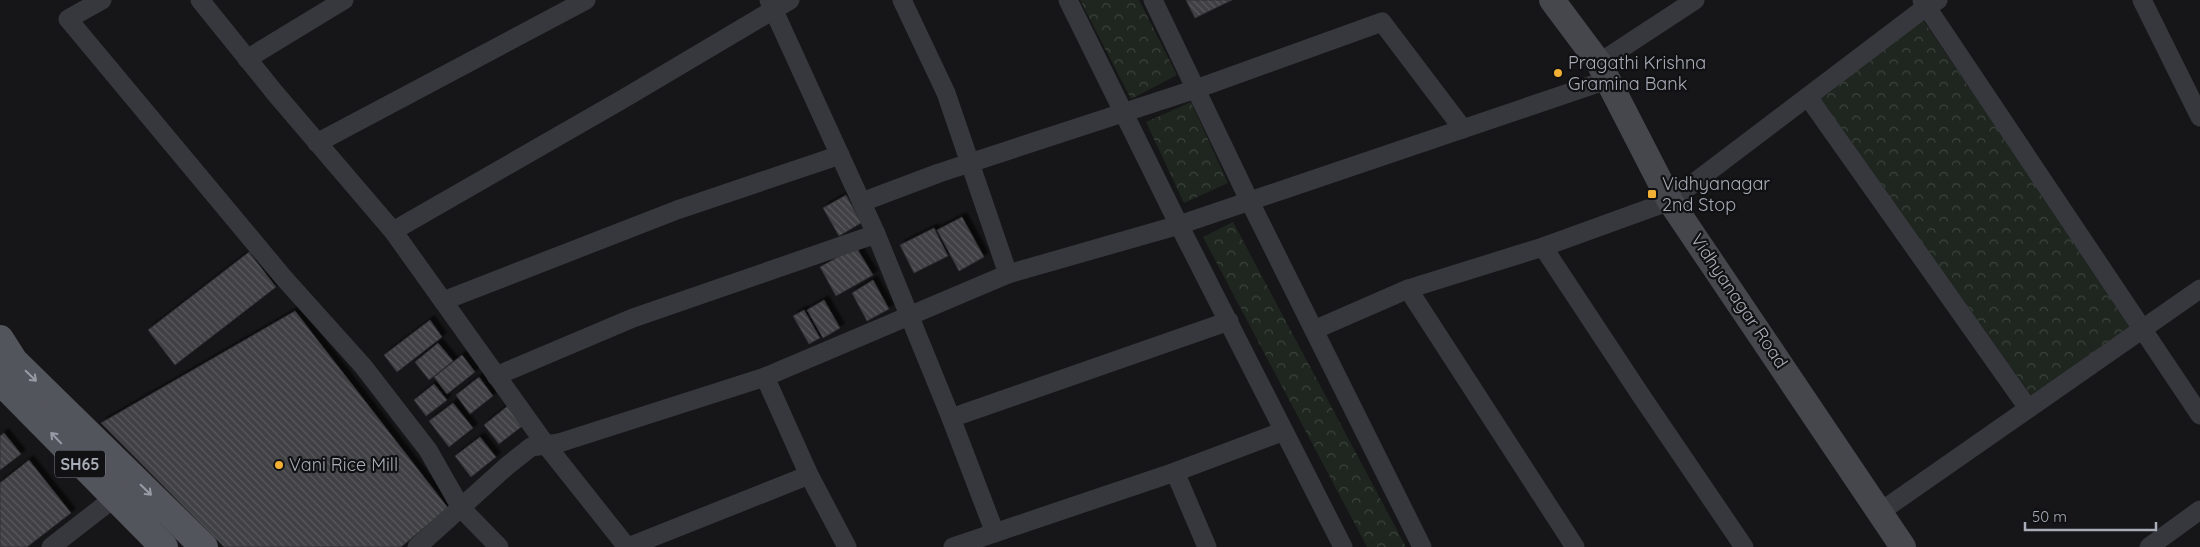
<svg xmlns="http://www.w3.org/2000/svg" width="2200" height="547" viewBox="0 0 2200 547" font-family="Quicksand,sans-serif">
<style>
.park{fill:url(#park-crowns)}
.building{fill:url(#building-back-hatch);stroke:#303034;filter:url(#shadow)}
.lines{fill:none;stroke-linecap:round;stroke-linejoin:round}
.street{stroke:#37383d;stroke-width:19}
.secondary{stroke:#45474d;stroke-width:26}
.primary{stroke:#53555c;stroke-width:28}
.oneway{stroke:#979ba6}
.poi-dot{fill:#f2b134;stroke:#111113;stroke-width:2}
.labels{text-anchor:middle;stroke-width:4.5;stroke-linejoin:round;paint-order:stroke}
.shield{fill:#111113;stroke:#7b7e86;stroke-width:1}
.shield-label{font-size:16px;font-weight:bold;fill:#a8adb8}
.poi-label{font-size:18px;fill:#a8adb8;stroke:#111113;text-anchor:start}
.street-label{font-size:18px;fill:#a8adb8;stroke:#111113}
</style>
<defs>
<pattern id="park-crowns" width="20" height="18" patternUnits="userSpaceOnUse" patternTransform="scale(1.25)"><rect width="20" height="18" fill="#1e261f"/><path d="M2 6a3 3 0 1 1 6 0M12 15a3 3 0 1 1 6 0" fill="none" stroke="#3c433d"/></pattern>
<pattern id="building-back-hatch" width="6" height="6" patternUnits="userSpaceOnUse" patternTransform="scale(1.25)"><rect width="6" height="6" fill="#404145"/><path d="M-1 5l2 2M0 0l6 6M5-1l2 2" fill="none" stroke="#595a5e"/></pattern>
<filter id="shadow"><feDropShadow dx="4.5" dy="-4.5" stdDeviation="1" flood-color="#0009"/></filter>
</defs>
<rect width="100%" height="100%" fill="#161618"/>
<g class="park">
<polygon points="1080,0 1139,0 1177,75 1131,99"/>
<polygon points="1923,20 2133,327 2031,395 1818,98"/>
<polygon points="1191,102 1228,183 1184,203 1146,122"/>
<polygon points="1233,222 1406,547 1367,547 1203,237"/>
</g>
<g class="building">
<polygon points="1186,0 1232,0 1195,18"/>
<polygon points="846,195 861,223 839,236 823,208"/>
<polygon points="962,217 984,257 959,271 937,230"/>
<polygon points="934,228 948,256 914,273 900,245"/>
<polygon points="856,247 873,275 836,296 820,267"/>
<polygon points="249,252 276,287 175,365 148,330"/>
<polygon points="873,280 889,309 867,321 852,293"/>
<polygon points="824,300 840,328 823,338 807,310"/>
<polygon points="804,310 820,338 809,344 793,316"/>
<polygon points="295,311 448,508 401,547 224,547 101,423"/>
<polygon points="430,320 442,337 397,372 384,355"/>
<polygon points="438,343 453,361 429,380 415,362"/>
<polygon points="462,355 475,372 447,394 434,377"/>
<polygon points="479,377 493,396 470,414 456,395"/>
<polygon points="434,384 447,400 426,416 414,400"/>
<polygon points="453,403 473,428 449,447 429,421"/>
<polygon points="510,404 525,424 499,444 484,425"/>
<polygon points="4,433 21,454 0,470 0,436"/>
<polygon points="480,437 496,457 471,477 455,456"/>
<polygon points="29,460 71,513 27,547 0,547 0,483"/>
</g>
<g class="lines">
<g class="street">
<polyline points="102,0 68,19 283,277 363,366 428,450 461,508 499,547"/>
<polyline points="200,0 275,93 393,231"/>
<polyline points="769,0 876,234 951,418"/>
<polyline points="902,0 946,93 1008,274"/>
<polyline points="1068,0 1179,225 1343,547"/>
<polyline points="1153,0 1249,200 1422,547"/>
<polyline points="1922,0 2200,415"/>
<polyline points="2142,0 2200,117"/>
<polyline points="247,59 344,0"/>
<polyline points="1599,63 1695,0"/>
<polyline points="1808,97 2028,408"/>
<polyline points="317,143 586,0"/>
<polyline points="862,202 939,173 1196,89 1382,22 1463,129"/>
<polyline points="1543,247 1670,201 1926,7 1938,0"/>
<polyline points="1408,289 1543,247 1642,397 1744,547"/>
<polyline points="443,301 677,210 840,155"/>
<polyline points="1314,330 1408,289 1575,547"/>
<polyline points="496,376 633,318 876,234"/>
<polyline points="765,377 809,475 847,547"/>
<polyline points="1175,472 1284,431"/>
<polyline points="1880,512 2200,289"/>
<polyline points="995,533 951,418 1229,321"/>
<polyline points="51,547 114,498"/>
<polyline points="417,547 507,466 531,447 559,443 765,377 1008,274 1179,225 1607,80"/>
<polyline points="627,547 546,445 393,231 623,99 790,0"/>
<polyline points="628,547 809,475"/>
<polyline points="953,547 1175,472 1207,547"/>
<polyline points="2149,547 2200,510"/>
</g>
<polyline class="secondary" points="1552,0 1599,63 1670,201 1903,547"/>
<g class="primary">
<polyline points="0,339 14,361 204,547"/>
<polyline points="0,377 8,389 164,547"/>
</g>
</g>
<defs><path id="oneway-shaft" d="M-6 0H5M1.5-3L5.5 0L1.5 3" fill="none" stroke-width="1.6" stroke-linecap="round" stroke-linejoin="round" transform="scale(1.25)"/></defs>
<g class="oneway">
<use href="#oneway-shaft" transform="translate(31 376) rotate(44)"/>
<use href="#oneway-shaft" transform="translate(56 438) rotate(-134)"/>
<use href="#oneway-shaft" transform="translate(146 490) rotate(44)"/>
</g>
<g class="poi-dot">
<circle cx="1558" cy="73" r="5"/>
<rect x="1647" y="189" width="10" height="10" rx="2.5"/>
<circle cx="279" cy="465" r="5"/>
</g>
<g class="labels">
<rect class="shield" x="55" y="450.5" width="50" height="27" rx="4"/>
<g class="shield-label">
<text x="80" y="470">SH65</text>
</g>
<g class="poi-label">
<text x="1568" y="69">Pragathi Krishna<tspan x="1568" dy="21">Gramina Bank</tspan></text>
<text x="1662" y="190">Vidhyanagar<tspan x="1662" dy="21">2nd Stop</tspan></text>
<text x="289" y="471">Vani Rice Mill</text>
</g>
<g class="street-label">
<text transform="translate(1739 301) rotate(56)" y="6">Vidhyanagar Road</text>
</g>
</g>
<path d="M2025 522v8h131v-8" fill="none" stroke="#a8adb8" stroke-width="2.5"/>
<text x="2032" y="522" font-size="15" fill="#a8adb8" stroke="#111113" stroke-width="4" paint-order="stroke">50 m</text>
</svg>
